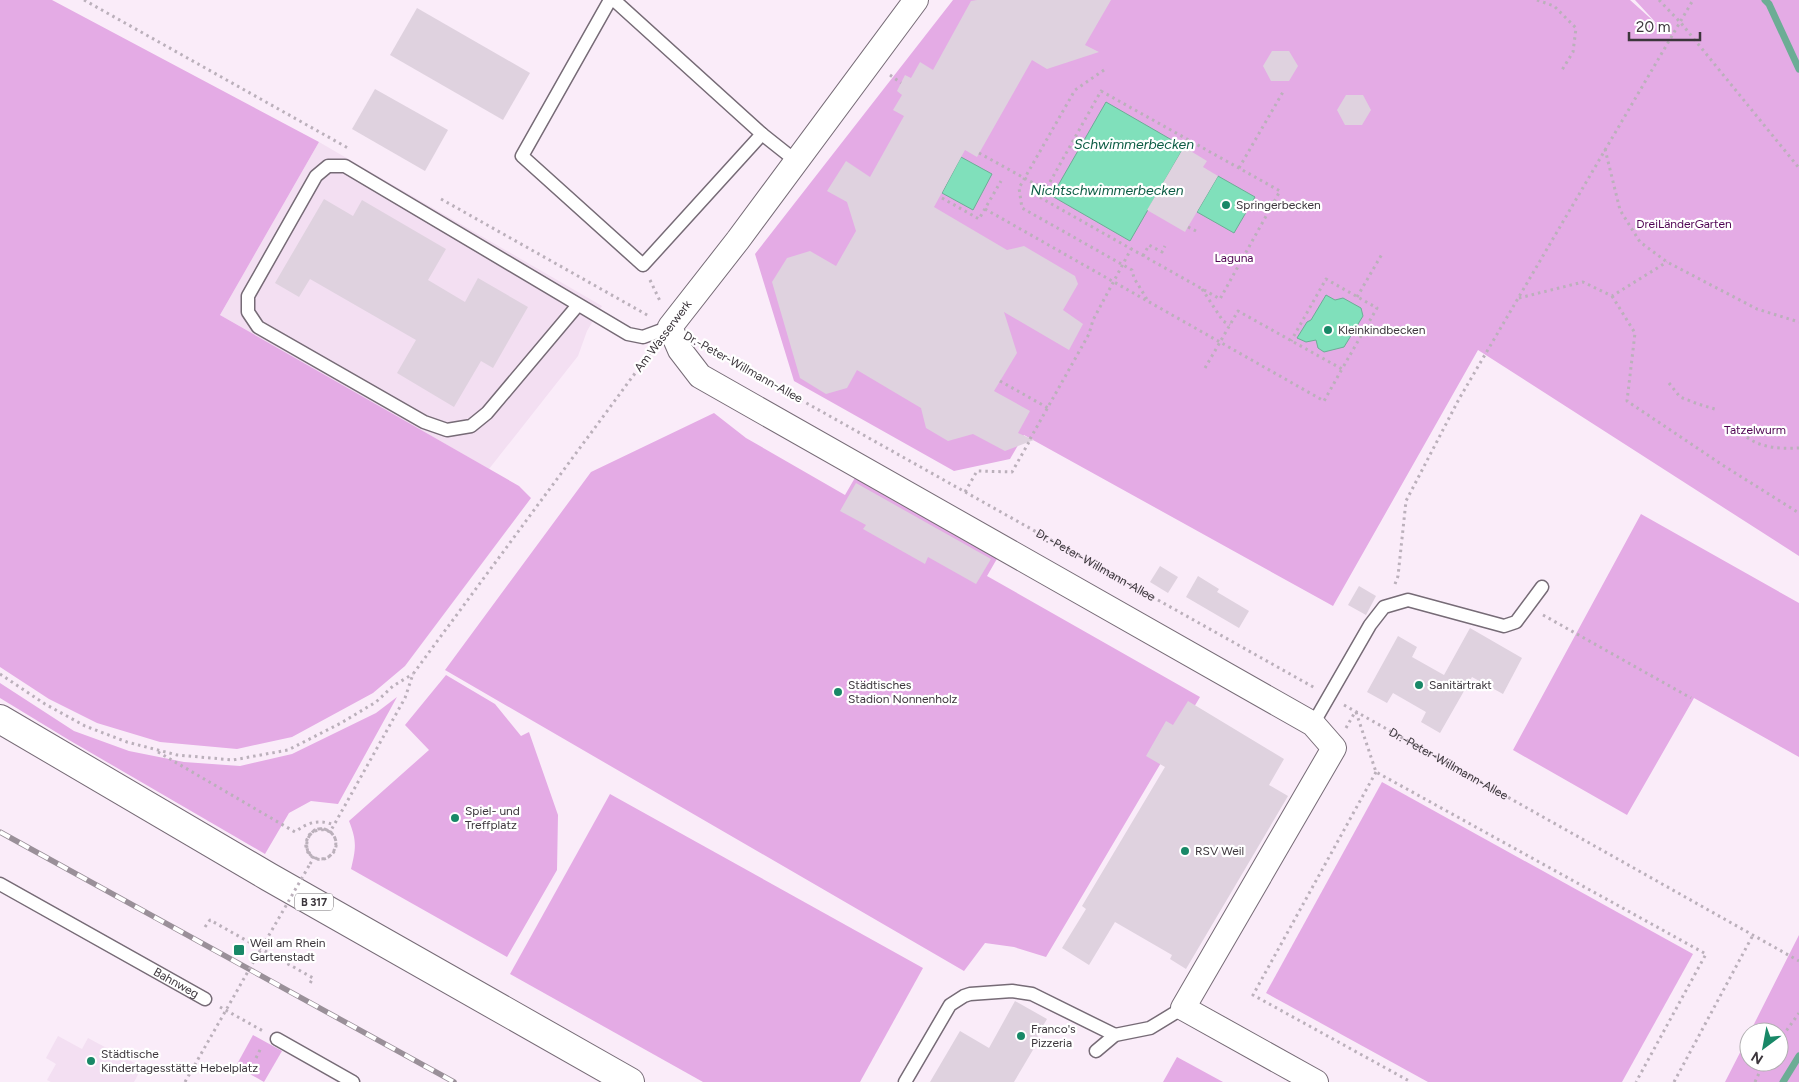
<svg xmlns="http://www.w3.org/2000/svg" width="1799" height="1082" viewBox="0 0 1799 1082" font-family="Figtree,sans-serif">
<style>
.built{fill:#f3dff2}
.green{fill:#e4abe5}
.water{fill:#80e0bb;stroke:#6cad95}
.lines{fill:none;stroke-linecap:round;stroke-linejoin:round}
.stream{stroke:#6cad95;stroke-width:7}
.building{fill:#dfd2df}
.service-casing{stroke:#766b76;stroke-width:15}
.minor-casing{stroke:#766b76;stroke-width:26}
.primary-casing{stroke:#766b76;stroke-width:30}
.path{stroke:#bbb0bb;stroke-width:3;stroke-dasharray:2.5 4;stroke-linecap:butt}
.service{stroke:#fff;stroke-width:12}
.minor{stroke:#fff;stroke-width:24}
.primary{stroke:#fff;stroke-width:28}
.rail-casing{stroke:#9a9099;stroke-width:5.5}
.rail{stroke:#fff;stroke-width:4;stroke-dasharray:11;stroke-linecap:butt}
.path-bridge{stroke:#bbb0bb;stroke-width:3;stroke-dasharray:2.5 4;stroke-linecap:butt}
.poi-dot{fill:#188867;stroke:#fff;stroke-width:2}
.labels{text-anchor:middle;stroke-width:4.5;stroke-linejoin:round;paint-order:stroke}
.shield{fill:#fff;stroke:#767276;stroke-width:1}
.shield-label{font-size:11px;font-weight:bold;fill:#3c363c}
.poi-label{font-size:12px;fill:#3c363c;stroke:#fff;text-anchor:start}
.park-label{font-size:12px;fill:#4f0452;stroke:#fff}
.street-label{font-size:12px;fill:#3c363c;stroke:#fff}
.water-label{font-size:14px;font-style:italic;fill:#0c5c44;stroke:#fff}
</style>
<rect width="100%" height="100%" fill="#faecf9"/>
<g class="built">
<polygon points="319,142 602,306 587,331 578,356 489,469 220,315"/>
<polygon points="58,1036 82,1049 88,1038 142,1067 134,1082 51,1082 47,1080 56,1064 46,1058"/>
</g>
<g class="green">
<polygon points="0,0 52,0 319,142 220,315 519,486 531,498 405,666 373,693 292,737 237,749 160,742 97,723 49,699 0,667"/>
<polygon points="953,0 1630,0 1658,25 1635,0 1799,0 1799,556 1478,350 1333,606 1024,435 1010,459 954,471 794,381 755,254"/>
<polygon points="714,413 746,438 845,495 856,476 998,557 987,576 1200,697 1046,957 1014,947 985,943 964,971 445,670 591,472"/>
<polygon points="1641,514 1799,603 1799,757 1694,698 1627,815 1513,750"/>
<path d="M446,675L495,704L521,736L529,732L558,815L557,870L507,957L351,869C356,848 357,841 349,821L429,750L405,725Z"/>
<polygon points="0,683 74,731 129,751 184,762 240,766 292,754 376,713 397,697 338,804 311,801 289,813 265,854 69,740 0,698"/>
<polygon points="1382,782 1693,954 1622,1082 1428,1082 1266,993"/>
<polygon points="610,794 923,968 860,1082 703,1082 510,974"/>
<polygon points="1799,935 1799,1082 1725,1082 1749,1035 1749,1062 1779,1062 1779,1032 1750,1032"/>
<polygon points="253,1035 282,1051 264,1082 236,1066"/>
<polygon points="1177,1057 1223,1082 1163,1082"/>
</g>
<g class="water">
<polygon points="1106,102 1184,147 1130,241 1052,196"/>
<polygon points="961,157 992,174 973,210 942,193"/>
<polygon points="1218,176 1255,197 1234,233 1197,212"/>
<polygon points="1326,295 1335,300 1343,298 1361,308 1363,316 1344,347 1324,352 1318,348 1316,340 1306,342 1297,338 1307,322 1311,320"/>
</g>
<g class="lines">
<g class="stream">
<polyline points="1765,0 1769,4 1799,69"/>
<polyline points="1783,1082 1799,1056"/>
</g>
</g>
<g class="building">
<polygon points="977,0 1111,0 1085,45 1099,52 1047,69 1032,60 977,157 965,150 934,207 1007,250 1024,246 1075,276 1078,284 1063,310 1083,324 1069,350 1004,312 1017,353 994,391 1030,411 1018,433 1034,440 1005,451 973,434 948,441 926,428 921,408 857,370 847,388 826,394 800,378 772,282 787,258 810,251 836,266 856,231 847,202 827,191 846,161 870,177 904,116 893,110 902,95 897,91 905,75 911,78 920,62 933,70 971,1"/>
<polygon points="417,8 530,73 503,120 390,55"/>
<polygon points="1272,51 1289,51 1298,66 1289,81 1271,81 1263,66"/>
<polygon points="375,89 448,130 425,171 352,129"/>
<polygon points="1346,95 1363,95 1371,110 1362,125 1345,125 1337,110"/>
<polygon points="1184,147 1207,161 1203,167 1218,176 1185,232 1147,210"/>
<polygon points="324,199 353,216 362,200 446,249 428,280 465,302 478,278 528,307 493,368 481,361 454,407 397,373 416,340 310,279 299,297 275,283"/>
<polygon points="856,483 991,559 976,584 928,557 925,564 863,529 866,525 840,511"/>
<polygon points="1160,566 1178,577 1168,593 1150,582"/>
<polygon points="1198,576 1219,589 1217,592 1249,611 1239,628 1186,597"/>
<polygon points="1359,586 1376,596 1366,615 1348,605"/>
<polygon points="1470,628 1522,658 1503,694 1472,677 1440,733 1421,722 1426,712 1393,693 1387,703 1367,692 1398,636 1417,647 1412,657 1444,675"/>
<polygon points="1188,701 1284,759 1269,785 1288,796 1186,969 1170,959 1172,955 1115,922 1089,965 1062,948 1086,909 1082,906 1165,767 1146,756 1166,721 1173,725"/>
<polygon points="1015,1001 1047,1019 1037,1036 1040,1038 1014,1082 930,1082 960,1031 989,1048"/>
</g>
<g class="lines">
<defs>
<g id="service">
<polyline points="610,0 522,156 643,265 762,134"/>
<polyline points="614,0 762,134 796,161"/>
<polyline points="578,305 487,413 471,426 447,430 424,422 258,327 248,312 248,296 316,176 328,166 345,166 628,334 643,337 670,327"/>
<polyline points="1313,724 1370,625 1384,607 1408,600 1504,626 1516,622 1542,587"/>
<path id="s3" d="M0,884L205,999"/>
<polyline points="277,1039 353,1082"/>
<polyline points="1096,1051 1115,1035 1150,1028 1183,1008"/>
<polyline points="905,1082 950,1005 964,996 970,994 1012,991 1032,994 1115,1035"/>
</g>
<polyline id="minor" points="916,0 738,240 670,327 680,350 700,376 1313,724 1334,748 1183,1008 1316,1082"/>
<polyline id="primary" points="0,719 269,877 630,1082"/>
</defs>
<use href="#service" class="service-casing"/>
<use href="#minor" class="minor-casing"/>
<use href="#primary" class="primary-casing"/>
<g class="path">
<polyline points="84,0 348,148"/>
<polyline points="1537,0 1554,6 1576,28 1573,52 1562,70"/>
<polyline points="1659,0 1681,23 1799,168"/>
<polyline points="1104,70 1075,90 1019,188 1022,208 1132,270 1134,278 1148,301"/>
<polyline points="890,75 901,83"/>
<polygon points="1101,91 1280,191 1220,299 1041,198"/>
<polyline points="1605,149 1620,210 1640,242 1667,262 1757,309 1799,322"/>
<polyline points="979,153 1046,190"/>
<polyline points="1239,168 1283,92"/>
<polyline points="942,198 979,219 1001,181"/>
<polyline points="441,199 649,316"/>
<polyline points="985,209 1324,401 1342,369"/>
<polyline points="1188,227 1196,231"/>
<polyline points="1143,256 1149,245 1162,252 1165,246"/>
<polyline points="650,280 660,301"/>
<polyline points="1202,289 1223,321 1230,325"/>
<polyline points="1612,296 1635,333 1627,401 1724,466 1799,513"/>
<polyline points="1357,297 1382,254"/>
<polyline points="1519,298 1583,282 1612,296 1667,262"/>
<path id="s1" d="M710,349L1315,688"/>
<polyline points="1205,368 1238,311 1342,369 1377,308 1326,279 1291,341"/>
<polyline points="1000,381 1048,408"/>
<polyline points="1669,383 1680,397 1698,404 1718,410"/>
<path d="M1742,433C1757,448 1779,449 1799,448"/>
<polyline points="1030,439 1089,334 1093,320 1131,249"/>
<polyline points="965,492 977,471 1012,472 1029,442"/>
<polyline points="1395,584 1398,576 1406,501 1459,399 1693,0"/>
<polyline points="1543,615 1691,698"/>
<polyline points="0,674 45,704 85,726 127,742 177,755 233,760 288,750 341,723 376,702 393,686 413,674"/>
<path id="s2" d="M1344,705L1799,961"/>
<polyline points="1356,712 1376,772 1706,954 1636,1082"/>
<polyline points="1346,728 1355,712"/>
<path d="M158,752L295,832C308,822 319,819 334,825"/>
<polyline points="1376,772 1253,995 1411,1082"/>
<path d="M310,864L314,858C296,843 314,820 330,832C337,837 338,847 333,853C330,857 325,859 320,859C296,857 308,819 329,831C346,842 328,869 311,856C297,843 314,823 330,832L334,825L405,698L413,674L650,353"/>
<polyline points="205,927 210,920 313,978 309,985"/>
<polyline points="220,1007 263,1031"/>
<polyline points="1779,1041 1799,1013"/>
<polyline points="256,1058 261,1048"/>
<polyline points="185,1082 246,975"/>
<polyline points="1674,1082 1753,935"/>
<polyline points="1755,1082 1764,1062"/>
</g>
<use href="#service" class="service"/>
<use href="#minor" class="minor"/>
<use href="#primary" class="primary"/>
<defs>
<polyline id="rail" points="0,832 454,1082"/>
</defs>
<use href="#rail" class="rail-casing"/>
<use href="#rail" class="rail"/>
<polyline class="path-bridge" points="246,975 310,864"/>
</g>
<g class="poi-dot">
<circle cx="1226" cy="205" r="5"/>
<circle cx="1328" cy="330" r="5"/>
<circle cx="1419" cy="685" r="5"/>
<circle cx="838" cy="692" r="5"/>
<circle cx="455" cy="818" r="5"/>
<circle cx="1185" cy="851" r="5"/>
<rect x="233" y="944" width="12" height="12" rx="2.5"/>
<circle cx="1021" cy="1036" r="5"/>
<circle cx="91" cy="1061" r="5"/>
</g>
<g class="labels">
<rect class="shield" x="295" y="893.5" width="38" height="17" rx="4"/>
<g class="shield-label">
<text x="314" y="906">B 317</text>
</g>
<g class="poi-label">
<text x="1236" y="209">Springerbecken</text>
<text x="1338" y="334">Kleinkindbecken</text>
<text x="848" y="689">Städtisches<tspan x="848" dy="14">Stadion Nonnenholz</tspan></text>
<text x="1429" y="689">Sanitärtrakt</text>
<text x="465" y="815">Spiel- und<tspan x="465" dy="14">Treffplatz</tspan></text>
<text x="1195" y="855">RSV Weil</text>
<text x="250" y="947">Weil am Rhein<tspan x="250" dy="14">Gartenstadt</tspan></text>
<text x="1031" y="1033">Franco's<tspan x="1031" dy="14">Pizzeria</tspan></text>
<text x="101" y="1058">Städtische<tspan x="101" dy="14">Kindertagesstätte Hebelplatz</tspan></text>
</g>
<g class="park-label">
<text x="1684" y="228">DreiLänderGarten</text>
<text x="1234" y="262">Laguna</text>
<text x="1755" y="434">Tatzelwurm</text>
</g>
<g class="street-label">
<text transform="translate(663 336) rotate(-53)" y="4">Am Wasserwerk</text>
<text transform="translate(743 367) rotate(29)" y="4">Dr.-Peter-Willmann-Allee</text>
<text dy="4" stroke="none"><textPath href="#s1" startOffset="442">Dr.-Peter-Willmann-Allee</textPath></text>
<text dy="4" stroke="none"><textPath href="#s2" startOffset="120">Dr.-Peter-Willmann-Allee</textPath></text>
<text dy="4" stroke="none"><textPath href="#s3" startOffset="202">Bahnweg</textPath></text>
</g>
<g class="water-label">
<text x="1134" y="149">Schwimmerbecken</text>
<text x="1107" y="195">Nichtschwimmerbecken</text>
</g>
</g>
<g transform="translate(1764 1047) rotate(212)"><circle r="24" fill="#ffffff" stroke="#b1afb1"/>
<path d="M0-4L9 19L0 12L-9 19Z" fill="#188867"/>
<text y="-8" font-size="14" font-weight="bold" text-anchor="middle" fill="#3c363c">N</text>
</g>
<path d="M1629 32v8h71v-8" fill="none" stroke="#3c363c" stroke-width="2.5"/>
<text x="1636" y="32" font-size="15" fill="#3c363c" stroke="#ffffff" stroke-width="4" paint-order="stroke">20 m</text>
</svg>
